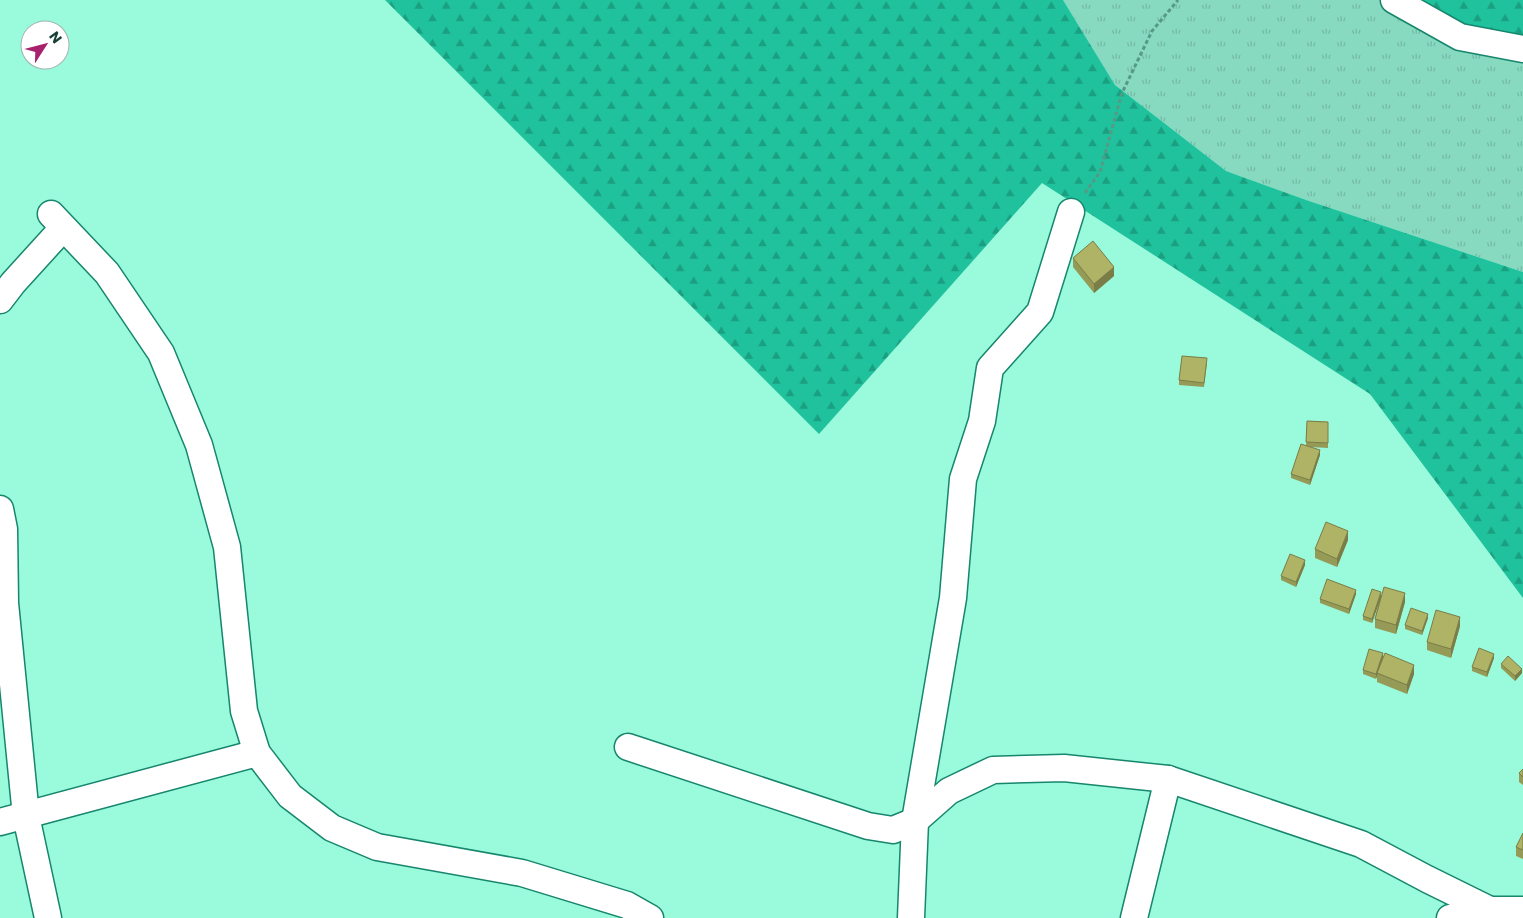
<svg xmlns="http://www.w3.org/2000/svg" width="1523" height="918" viewBox="0 0 1523 918" font-family="Poppins,sans-serif">
<style>
.grass{fill:url(#grass-tufts)}
.forest{fill:url(#forest-firs)}
.lines{fill:none;stroke-linecap:round;stroke-linejoin:round}
.street-casing{stroke:#16866c;stroke-width:29}
.path{stroke:#569a86;stroke-width:3;stroke-dasharray:4 2.5;stroke-linecap:butt}
.street{stroke:#fff;stroke-width:26}
.wall{fill:#969a57}
.shaded-wall{fill:#7a7d47}
.building{fill:#aeb365;stroke:#7a7d47}
</style>
<defs>
<pattern id="grass-tufts" width="24" height="20" patternUnits="userSpaceOnUse" patternTransform="scale(1.25)"><rect width="24" height="20" fill="#87d9c0"/><path d="M3 7l-1-3M5 7V3M7 7l1-3M15 17l-1-3M17 17v-4M19 17l1-3" fill="none" stroke="#74bba6"/></pattern>
<pattern id="forest-firs" width="22" height="20" patternUnits="userSpaceOnUse" patternTransform="scale(1.25)"><rect width="22" height="20" fill="#1fc29d"/><path d="M5 1l3.5 6h-7zM16 11l3.5 6h-7z" fill="#1a9f81"/></pattern>
</defs>
<rect width="100%" height="100%" fill="#99fadc"/>
<polygon class="grass" points="1063,0 1418,0 1523,42 1523,272 1309,201 1226,171 1115,85"/>
<g class="forest">
<polygon points="385,0 1063,0 1115,85 1226,171 1309,201 1523,272 1523,598 1370,394 1042,183 819,434"/>
<polygon points="1418,0 1523,0 1523,42 1484,36"/>
</g>
<g class="lines">
<defs>
<g id="street">
<polyline points="1394,0 1460,37 1523,49"/>
<polyline points="51,214 107,273 161,353 199,445 227,547 244,711 257,753 290,796 332,828 377,847 522,873 627,905 650,918"/>
<polyline points="0,300 13,283 63,228"/>
<polyline points="0,509 4,529 5,603 26,816 48,918"/>
<polyline points="628,747 868,826 893,830 915,821 949,791 993,770 1064,768 1168,779 1361,844 1427,879 1506,918"/>
<polyline points="0,822 257,753"/>
<polyline points="911,918 915,821 953,598 963,479 982,421 990,368 1040,312 1071,212"/>
<polyline points="1134,918 1168,779"/>
<polyline points="1450,918 1489,910 1523,910"/>
</g>
</defs>
<use href="#street" class="street-casing"/>
<polyline class="path" points="1085,193 1100,172 1122,93 1152,31 1178,0"/>
<use href="#street" class="street"/>
</g>
<g class="wall">
<polygon points="1073,258 1114,276 1094,293 1073,267"/>
<polygon points="1207,363 1204,387 1179,385 1179,380"/>
<polygon points="1307,421 1328,422 1328,448 1310,447 1320,455 1310,485 1291,478 1291,474 1306,446"/>
<polygon points="1348,540 1337,567 1315,558 1315,549"/>
<polygon points="1305,565 1296,587 1281,580 1281,576"/>
<polygon points="1356,594 1349,614 1320,603 1320,599"/>
<polygon points="1381,595 1405,602 1396,634 1375,628 1375,619 1378,605 1372,623 1363,620 1363,616"/>
<polygon points="1428,618 1422,635 1405,629 1405,625"/>
<polygon points="1460,626 1451,658 1427,650 1427,642"/>
<polygon points="1383,658 1414,674 1407,694 1377,682 1377,675 1376,679 1363,674 1363,670"/>
<polygon points="1494,658 1487,677 1472,671 1472,667"/>
<polygon points="1501,664 1522,673 1515,681 1501,668"/>
<polygon points="1523,769 1523,785 1519,782 1519,773"/>
<polygon points="1523,833 1523,859 1516,856 1516,847"/>
</g>
<g class="shaded-wall">
<polygon points="1114,267 1114,276 1094,293 1094,284"/>
<polygon points="1320,450 1320,455 1310,485 1310,480"/>
<polygon points="1348,531 1348,540 1337,567 1337,559"/>
<polygon points="1305,560 1305,565 1296,587 1296,582"/>
<polygon points="1356,590 1356,594 1349,614 1349,609"/>
<polygon points="1381,592 1381,597 1372,623 1372,619"/>
<polygon points="1405,593 1405,602 1396,634 1396,625"/>
<polygon points="1428,614 1428,618 1422,635 1422,631"/>
<polygon points="1460,617 1460,626 1451,658 1451,649"/>
<polygon points="1383,653 1383,658 1376,679 1376,674"/>
<polygon points="1494,654 1494,658 1487,677 1487,672"/>
<polygon points="1414,665 1414,674 1407,694 1407,685"/>
<polygon points="1522,669 1522,673 1515,681 1515,676"/>
</g>
<g class="building">
<polygon points="1093,241 1114,267 1094,284 1073,258"/>
<polygon points="1182,356 1207,358 1204,383 1179,380"/>
<polygon points="1307,421 1328,422 1328,443 1306,442"/>
<polygon points="1301,444 1320,450 1310,480 1291,474"/>
<polygon points="1326,522 1348,531 1337,559 1315,549"/>
<polygon points="1290,554 1305,560 1296,582 1281,576"/>
<polygon points="1327,579 1356,590 1349,609 1320,599"/>
<polygon points="1384,587 1405,593 1396,625 1375,619"/>
<polygon points="1372,589 1381,592 1372,619 1363,616"/>
<polygon points="1411,608 1428,614 1422,631 1405,625"/>
<polygon points="1436,610 1460,617 1451,649 1427,642"/>
<polygon points="1479,648 1494,654 1487,672 1472,667"/>
<polygon points="1369,649 1383,653 1376,674 1363,670"/>
<polygon points="1385,653 1414,665 1407,685 1377,673"/>
<polygon points="1508,656 1522,669 1515,676 1501,664"/>
<polygon points="1523,769 1523,777 1519,773"/>
<polygon points="1523,833 1523,850 1516,847"/>
</g>
<g transform="translate(45 45) rotate(54)"><circle r="24" fill="#ffffff" stroke="#a3b3af"/>
<path d="M0-4L9 19L0 12L-9 19Z" fill="#a7216c"/>
<text y="-8" font-size="14" font-weight="bold" text-anchor="middle" fill="#184136">N</text>
</g>
</svg>
